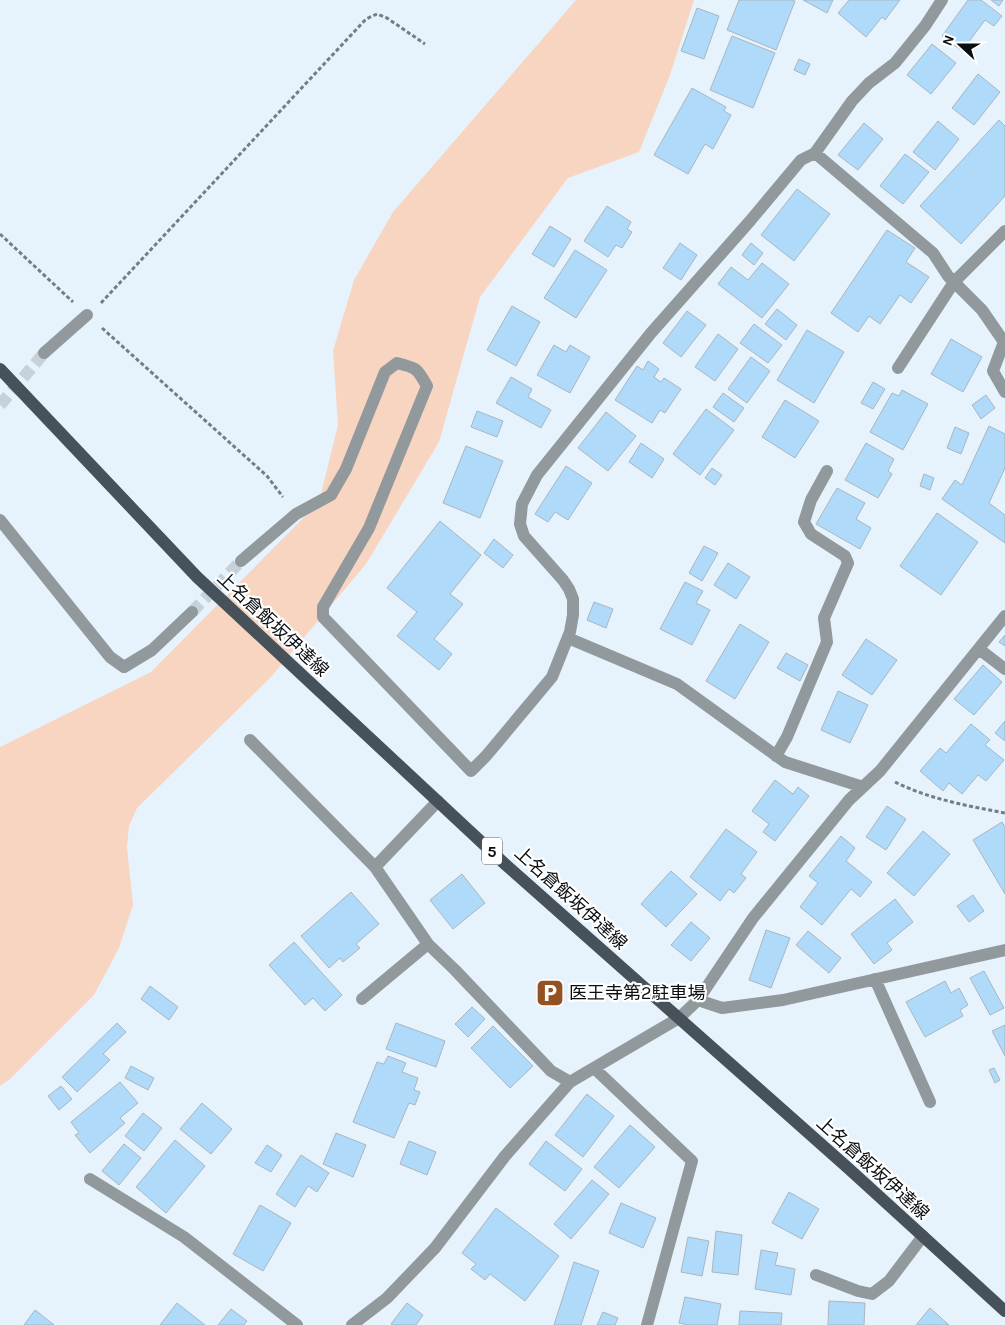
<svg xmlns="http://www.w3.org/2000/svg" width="1005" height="1325" font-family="Karla,'Noto Sans JP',sans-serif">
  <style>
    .green { fill: #f8d5c1 }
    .building { fill: #afdaf9; stroke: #a8b6c1 }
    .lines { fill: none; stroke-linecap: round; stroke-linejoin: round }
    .minor-tunnel { stroke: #c6d1d9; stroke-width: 12; stroke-dasharray: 12 6; stroke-linecap: butt }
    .path { stroke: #757d83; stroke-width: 3; stroke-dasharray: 4 2.5; stroke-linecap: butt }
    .minor { stroke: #92999d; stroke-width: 12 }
    .primary { stroke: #465159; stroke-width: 12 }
    .labels { text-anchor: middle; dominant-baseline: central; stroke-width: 4.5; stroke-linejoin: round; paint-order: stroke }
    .shield { fill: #fff; stroke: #54575a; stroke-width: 1 }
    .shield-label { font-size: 16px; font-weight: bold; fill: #0a0f13 }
    .street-label { font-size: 18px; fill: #0a0f13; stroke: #fff }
    .poi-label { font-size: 18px; fill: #0a0f13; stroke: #fff; text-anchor: start }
  </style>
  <rect width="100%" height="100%" fill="#e7f3fc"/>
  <path class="green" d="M576 0H694L670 75 639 152 568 178 480 297 439 442 366 564 270 678 137 808 129 826 127 847 133 905 119 948 94 995 10 1079 0 1086V747L151 672 319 502 338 425 333 351 354 280 393 212Z"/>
  <path class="building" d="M739 0H792L795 1 776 50 727 30Z
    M803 0H833L827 13Z
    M849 0H900L885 20 882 17 866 37 838 13Z
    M968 0H981L1002 16 994 26 985 20 962 51 942 36Z
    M991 0H1003L999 6Z
    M697 8 719 16 704 59 681 51Z
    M732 36 775 53 753 108 710 90Z
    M932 44 956 63 931 94 907 75Z
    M799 59 810 64 805 75 794 70Z
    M978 74 1000 92 974 125 952 108Z
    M692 88 726 107 724 111 731 115 713 149 705 144 688 174 654 155Z
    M999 120 1005 126V196L961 244 920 206Z
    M938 121 959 139 935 170 913 152Z
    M864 123 883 139 858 170 838 155Z
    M905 154 929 172 903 204 880 186Z
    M797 189 830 214 794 261 761 235Z
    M607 206 631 222 627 229 632 232 622 248 616 245 608 257 584 241Z
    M550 226 571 239 554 267 532 254Z
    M887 230 915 248 906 262 929 277 911 303 900 295 880 324 869 316 858 332 831 313Z
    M680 243 697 255 681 280 663 268Z
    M751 243 763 253 754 265 742 255Z
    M575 250 607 270 576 318 544 298Z
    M762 263 789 284 762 318 718 284 731 267 748 280Z
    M512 306 540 322 516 366 487 350Z
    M777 309 797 325 786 340 765 324Z
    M687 311 706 325 681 357 663 343Z
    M754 324 782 345 768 363 740 343Z
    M807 330 844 352 814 403 777 380Z
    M718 334 738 349 715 381 695 367Z
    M951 339 982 357 963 392 931 374Z
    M554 345 566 352 570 345 590 357 570 393 537 375Z
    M751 357 770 371 747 403 728 389Z
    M648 361 659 369 654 377 661 382 664 378 681 389 665 413 660 410 652 423 615 400 637 366 643 370Z
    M511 377 532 389 528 397 551 410 541 428 496 403Z
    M873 382 885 389 873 409 861 403Z
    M902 390 928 404 903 450 870 432 892 393 899 396Z
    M723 393 744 408 734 422 713 407Z
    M986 395 995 408 981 419 972 405Z
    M785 400 819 421 795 458 762 437Z
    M706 409 734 430 700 475 673 454Z
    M477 411 503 421 497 437 471 427Z
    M606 412 636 436 608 471 578 448Z
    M989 426 1005 434V468L989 503 1005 515V543L942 499 955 480 962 485Z
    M955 427 969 433 961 454 947 448Z
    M641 443 664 459 652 478 629 462Z
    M866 443 894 459 888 471 892 474 878 498 845 480Z
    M466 446 503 461 480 518 443 503Z
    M566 466 592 483 568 520 555 512 548 522 535 514Z
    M712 468 722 475 715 485 705 478Z
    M924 474 934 478 930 490 920 486Z
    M837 488 865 503 856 519 871 528 860 549 816 524Z
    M937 513 978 542 941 595 900 566Z
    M440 521 481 555 450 594 463 604 434 639 452 654 439 670 397 636 417 612 387 588Z
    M494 539 513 555 503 568 484 553Z
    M704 546 718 553 702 581 689 573Z
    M728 563 750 577 736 599 714 585Z
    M685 582 703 591 696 603 710 610 692 645 660 629Z
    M594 602 613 609 606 628 587 620Z
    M740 624 769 642 735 699 706 681Z
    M1005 635V646L999 642Z
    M866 639 897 660 872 695 842 675Z
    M786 653 808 665 800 681 777 668Z
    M983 665 1002 682 974 715 954 699Z
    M838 691 868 705 850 743 821 730Z
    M1005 721V741L995 733Z
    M971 724 990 740 985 745 1004 760 986 781 978 775 962 794 949 783 943 791 920 771 940 748 946 753Z
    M775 780 793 794 798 787 809 796 775 841 763 832 769 824 752 811Z
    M887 806 906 819 886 850 866 837Z
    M1002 822 1005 827V894L973 840Z
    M726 829 757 852 741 874 746 878 734 893 729 889 720 901 690 877Z
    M923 831 950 854 914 896 887 873Z
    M841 836 855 848 846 861 872 882 860 897 851 889 822 925 800 907 818 883 809 876Z
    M671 871 697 894 666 927 641 904Z
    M462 874 485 903 453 929 430 900Z
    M351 892 379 924 356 944 360 948 343 962 340 958 329 968 301 936Z
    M973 895 984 911 969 922 957 906Z
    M895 899 913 922 887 943 892 950 874 964 851 934Z
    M691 922 710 938 691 961 671 945Z
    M766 930 790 938 771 988 749 980Z
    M808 931 841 958 829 973 796 945Z
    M294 942 342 995 325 1011 313 998 305 1005 269 965Z
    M984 971 1004 1008 990 1015 970 978Z
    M945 981 951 993 959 988 968 1005 960 1010 963 1016 925 1037 906 1002Z
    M150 986 178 1007 169 1020 141 999Z
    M472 1007 485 1019 468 1037 455 1024Z
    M117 1023 126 1032 103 1054 110 1060 77 1092 62 1077Z
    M396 1023 445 1041 436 1067 386 1049Z
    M1005 1025V1056L992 1031Z
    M493 1026 533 1066 510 1088 471 1048Z
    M388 1056 406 1063 402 1072 418 1078 414 1090 420 1092 415 1105 409 1103 394 1138 353 1122 377 1062 384 1064Z
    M131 1066 154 1078 148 1090 125 1078Z
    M994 1068 1000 1080 995 1083 989 1070Z
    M120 1082 138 1103 120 1118 125 1123 90 1153 75 1135 79 1133 71 1122Z
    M61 1086 72 1099 59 1110 48 1096Z
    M587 1094 614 1116 583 1157 555 1135Z
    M202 1103 232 1129 211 1154 180 1129Z
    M143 1113 162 1128 144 1151 125 1136Z
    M630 1125 655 1147 619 1188 594 1167Z
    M336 1133 366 1145 353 1177 323 1164Z
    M175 1140 205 1166 166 1213 136 1187Z
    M409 1141 436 1152 427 1175 400 1164Z
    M546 1141 582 1169 565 1191 529 1164Z
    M124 1144 141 1158 119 1185 102 1171Z
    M267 1145 282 1155 271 1172 255 1163Z
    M301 1155 329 1173 317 1192 308 1186 295 1207 276 1194Z
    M592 1180 609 1194 571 1239 554 1224Z
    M789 1192 819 1209 802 1239 772 1223Z
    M621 1203 656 1218 643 1248 609 1233Z
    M260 1205 291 1223 263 1271 233 1254Z
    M496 1208 559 1256 525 1301 490 1274 485 1280 471 1269 476 1264 462 1253Z
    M716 1231 742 1235 738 1275 712 1272Z
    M688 1237 709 1241 702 1276 681 1272Z
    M761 1250 778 1253 775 1265 795 1269 791 1295 755 1289Z
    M574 1262 599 1271 581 1325H554Z
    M685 1297 721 1304 717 1325H688L679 1323Z
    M829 1301 865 1303 864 1325H828Z
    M177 1303 205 1325H160Z
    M407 1303 423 1315 416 1325H393L391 1324Z
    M930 1308 949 1325H916Z
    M231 1309 247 1321 244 1325H218Z
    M35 1310 54 1325H24Z
    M740 1311 782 1313 781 1325H739Z
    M603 1312 618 1318 615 1325H597Z"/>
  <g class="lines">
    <path class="minor-tunnel" d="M0 405 44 353
      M192 612 241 561"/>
    <path class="path" d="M0 234 73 302
      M101 303 366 19 377 14 387 18 425 44
      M102 328 267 476 283 497
      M895 782C929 799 968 806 1005 813"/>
    <path class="minor" d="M815 153 852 101 869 83 895 63 925 26 942 0
      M44 353 87 315
      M898 368 954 282 1005 231
      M0 520 110 657 124 667 152 650 192 612
      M241 561 296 514 331 495 346 469 385 372 397 363C417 368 417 368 427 386L369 528 323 607V617L471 771 486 756 552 677 570 632 573 615V599L569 589 563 580 524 536 520 524 522 504 537 475 651 333 750 221 801 160 815 153 933 253 948 276 982 310 1004 342 993 371 1005 392
      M568 638 677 684 785 762 863 787
      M979 649 1005 669
      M250 740 375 867 428 944 455 970 551 1071 570 1082
      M776 756 787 737 827 642 824 618 848 563 845 556 811 534 804 522 811 500 827 471
      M375 867 438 801
      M875 979 930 1102
      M362 999 428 944
      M698 1000 722 1008 783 1000 1005 950
      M594 1068 692 1161 647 1325
      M90 1179 184 1237 297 1325
      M816 1275 858 1291 872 1294 889 1281 923 1236
      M352 1325 387 1298 435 1248 505 1156 570 1082 679 1018 698 1000 753 918 849 800 880 771 1005 616"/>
    <path class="primary" d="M0 369 197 577 506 865 848 1168 1005 1311"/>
  </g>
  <defs>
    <symbol id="parking-square" viewBox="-11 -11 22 22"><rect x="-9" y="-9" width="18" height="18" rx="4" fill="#945122" stroke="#fff"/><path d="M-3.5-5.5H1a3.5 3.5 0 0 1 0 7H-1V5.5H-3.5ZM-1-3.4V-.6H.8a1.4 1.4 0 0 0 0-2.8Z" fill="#fff"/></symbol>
  </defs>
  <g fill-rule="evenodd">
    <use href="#parking-square" x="534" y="977" width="32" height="32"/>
  </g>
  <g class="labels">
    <rect class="shield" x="482" y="837.5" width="20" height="27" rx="4"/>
    <g class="shield-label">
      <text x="492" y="851">5</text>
    </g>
    <g class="street-label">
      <text transform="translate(273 624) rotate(43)">上名倉飯坂伊達線</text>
      <text transform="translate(571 898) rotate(42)">上名倉飯坂伊達線</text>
      <text transform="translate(873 1168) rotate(42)">上名倉飯坂伊達線</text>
    </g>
    <g class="poi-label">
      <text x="569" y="993">医王寺第2駐車場</text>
    </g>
  </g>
  <g transform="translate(960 45) rotate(291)" stroke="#ffffff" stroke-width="4" paint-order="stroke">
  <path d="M0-4L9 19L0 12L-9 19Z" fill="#0a0f13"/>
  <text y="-8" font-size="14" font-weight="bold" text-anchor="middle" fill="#0a0f13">N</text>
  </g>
</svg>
